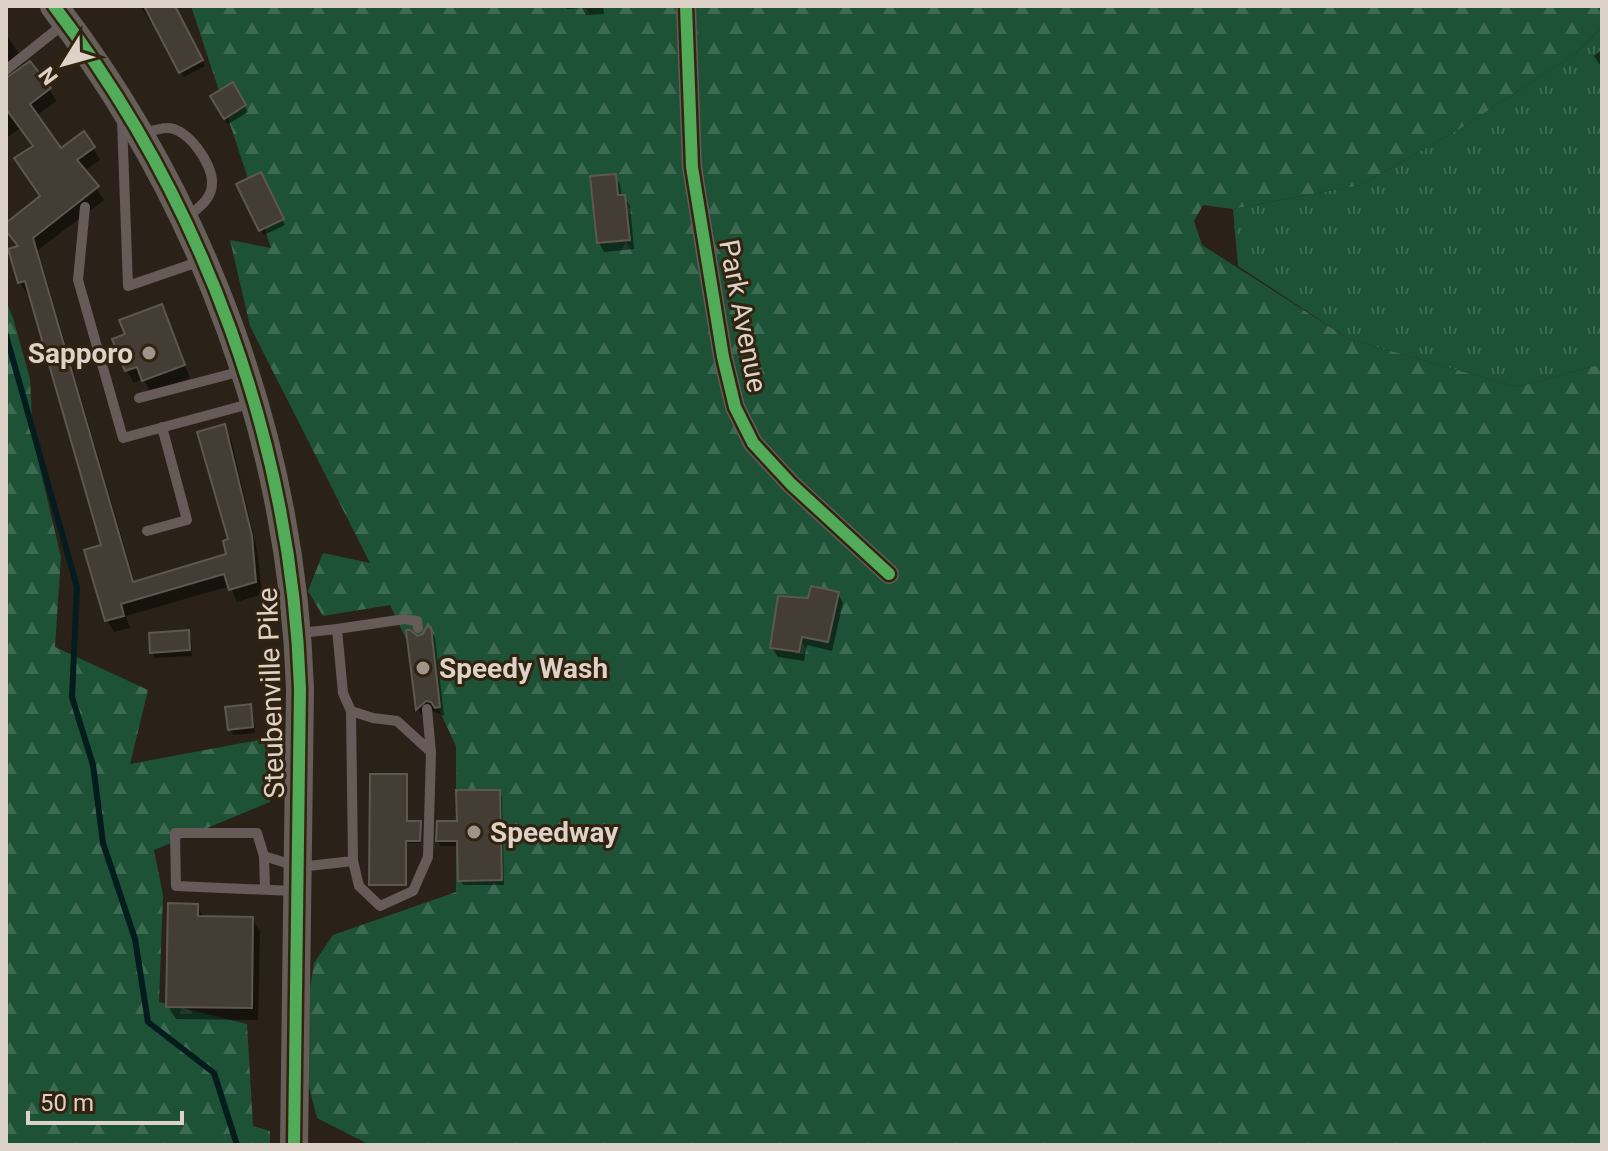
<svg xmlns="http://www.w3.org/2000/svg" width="1608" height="1151" font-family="Roboto,sans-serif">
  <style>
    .grass { fill: url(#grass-tufts) }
    .forest { fill: url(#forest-firs) }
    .shadow { fill: #0007 }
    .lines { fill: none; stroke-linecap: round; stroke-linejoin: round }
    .stream { stroke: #051c1f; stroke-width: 6 }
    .building { fill: #443d35; stroke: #5e574e; stroke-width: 2 }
    .service { stroke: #665b59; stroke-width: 10 }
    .minor { stroke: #665b59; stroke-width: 20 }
    .secondary { stroke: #685e59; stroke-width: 28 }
    .cycleway-casing { stroke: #322310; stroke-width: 17 }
    .cycleway { stroke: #51ab58; stroke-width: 12 }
    .poi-dot { fill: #9e948a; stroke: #322310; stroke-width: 3 }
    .labels { text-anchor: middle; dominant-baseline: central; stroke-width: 6; stroke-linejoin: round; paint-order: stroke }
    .street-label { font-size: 28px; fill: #dcd2c7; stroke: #322310 }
    .poi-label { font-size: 28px; font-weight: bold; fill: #dcd2c7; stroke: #322310; text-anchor: start }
  </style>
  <defs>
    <pattern id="grass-tufts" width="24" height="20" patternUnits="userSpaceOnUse" patternTransform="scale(2)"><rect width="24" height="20" fill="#1d5236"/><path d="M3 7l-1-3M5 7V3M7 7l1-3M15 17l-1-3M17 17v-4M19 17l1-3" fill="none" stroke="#3d6a52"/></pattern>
    <pattern id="forest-firs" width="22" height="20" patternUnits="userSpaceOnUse" patternTransform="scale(2)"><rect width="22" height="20" fill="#1d5236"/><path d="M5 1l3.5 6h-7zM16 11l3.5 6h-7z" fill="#3d6a52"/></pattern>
  </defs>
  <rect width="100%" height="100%" fill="#2a2218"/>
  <path class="grass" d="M1602 27V364L1517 387 1349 339 1238 266 1233 209 1361 185 1466 125 1576 53Z"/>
  <path class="forest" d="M191 6H1602V27L1576 53 1466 125 1361 185 1233 209 1203 205 1194 221 1202 245 1349 339 1517 387 1602 364V1145H370L317 1118 300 1052 314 963 333 935 456 892V746L390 605 323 616 308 591 323 553 370 563 250 326 230 240 271 248Z
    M6 301 13 318 30 379 33 439 61 557 55 647 148 690 130 764 269 738 270 802 154 850 163 895 159 1002 247 1024 253 1126 270 1131V1145H6Z"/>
  <path class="shadow" d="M140 6H175L205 66 184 77 154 22 152 24Z
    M566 6H603L604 14 586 15 582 8 567 9Z
    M6 35 25 62 7 77 9 80 49 89 56 101 36 116 60 151 93 148 100 160 84 171 104 200 38 250 135 583 229 556 231 540 224 427 231 439 257 550 262 594 237 602 230 586 126 616 130 628 114 632 107 620 104 546 31 293 27 294 20 282 19 248 6 229V225L42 197 34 147 20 128 8 137 6 134Z
    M1602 49V68L1594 56Z
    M232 85 248 112 228 124 213 97Z
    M615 176 620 185 622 197H624L630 206 634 249 604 252 599 243Z
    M263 180 285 225 264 235 239 185Z
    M161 306 190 378 151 392 143 379 134 383 126 370 127 335Z
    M838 594 843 603 832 651 807 645 804 661 778 657 772 648Z
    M430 629 435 638 444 716 431 710 423 717 418 709 409 632 418 638Z
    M188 633 191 638 192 656 155 658 152 652Z
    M250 707 253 712 255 733 233 735 230 729Z
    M499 792 502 797 504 885H463L460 880V846H441L438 841Z
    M407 823 421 825V843H406V886H372L371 884Z
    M197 906 204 918 252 919 260 931 258 1020 176 1019 168 1006Z"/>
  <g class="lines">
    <path class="stream" d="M6 335 77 587 72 697 93 765 103 843 135 939 148 1022 214 1073 237 1145"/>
  </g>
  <path class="building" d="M144 6H175L203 60 179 73Z
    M30 61 51 88 30 104 61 148 84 131 95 147 77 160 99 186 33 238 133 582 226 554 223 541 228 539 197 432 225 424 252 536 256 582 229 590 224 574 121 604 124 616 105 621 84 550 101 545 25 281 18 283 8 249 18 246 6 231V223L40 196 14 158 33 146 6 109V78Z
    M233 82 246 105 224 119 210 96Z
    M261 172 284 219 259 231 236 184Z
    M616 174 618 195H625L630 240 597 243 590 176Z
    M162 304 185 365 142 381 137 367 125 371 112 339 125 334 119 320Z
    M811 586 839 592 828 642 802 637 799 652 770 648 778 596 808 598Z
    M431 627 440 707 435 708 431 702 426 701 416 710 406 630H410L418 636 423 634 426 628Z
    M189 630 190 650 150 653 149 633Z
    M251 704 253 727 228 730 225 707Z
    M370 774H407V821H421L420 841H406V885H369Z
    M456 790H500L502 880 458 881 457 841H436L437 821H457Z
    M168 903 198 904V916L253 917 252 1008 166 1007Z"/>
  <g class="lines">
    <path class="service" d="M6 70 65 23
      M122 120 128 286 201 261
      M142 134C149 132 159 128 167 128 187 127 213 164 212 183 212 200 197 209 186 218
      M85 207 78 280 123 438 253 403
      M139 398 242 371
      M147 531 187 520 162 427
      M337 629 405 619 417 621 418 628
      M427 709 431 752
      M351 711 373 718 397 721 431 752 428 857 413 891 380 906 359 886 353 861
      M264 856 265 889
      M294 891 176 886 175 833H257L264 856 299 867 353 861 351 711 343 693 337 629 300 633"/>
    <path class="minor" d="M686 6 692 167 723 357 735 407 753 443 791 484 889 574"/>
    <path class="secondary" d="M54 6C204 202 292 443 300 689L294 1145"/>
    <defs>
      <path id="cycleway" d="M54 6C204 202 292 443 300 689L294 1145
        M686 6 692 167 723 357 735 407 753 443 791 484 889 574"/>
    </defs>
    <use href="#cycleway" class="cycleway-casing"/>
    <use href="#cycleway" class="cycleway"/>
  </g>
  <g class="poi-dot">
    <circle cx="149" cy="353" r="8"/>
    <circle cx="423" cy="668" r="8"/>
    <circle cx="474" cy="832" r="8"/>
  </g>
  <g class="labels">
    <g class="street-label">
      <text transform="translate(743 316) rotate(79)">Park Avenue</text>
      <text transform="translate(271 693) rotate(-92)">Steubenville Pike</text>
    </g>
    <g class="poi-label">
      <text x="133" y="353" text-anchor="end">Sapporo</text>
      <text x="439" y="668">Speedy Wash</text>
      <text x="490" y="832">Speedway</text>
    </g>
  </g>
  <rect width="1608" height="1151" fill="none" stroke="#dcd2c7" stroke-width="16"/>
  <g transform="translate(64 64) rotate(233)" stroke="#322310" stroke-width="6" paint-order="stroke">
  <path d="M0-6L14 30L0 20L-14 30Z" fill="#dcd2c7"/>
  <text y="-12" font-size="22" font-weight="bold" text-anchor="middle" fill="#dcd2c7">N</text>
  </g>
  <path d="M28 1111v12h154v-12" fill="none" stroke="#dcd2c7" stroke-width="4"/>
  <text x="40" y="1111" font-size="24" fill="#dcd2c7" stroke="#322310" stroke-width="6" paint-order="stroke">50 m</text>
</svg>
